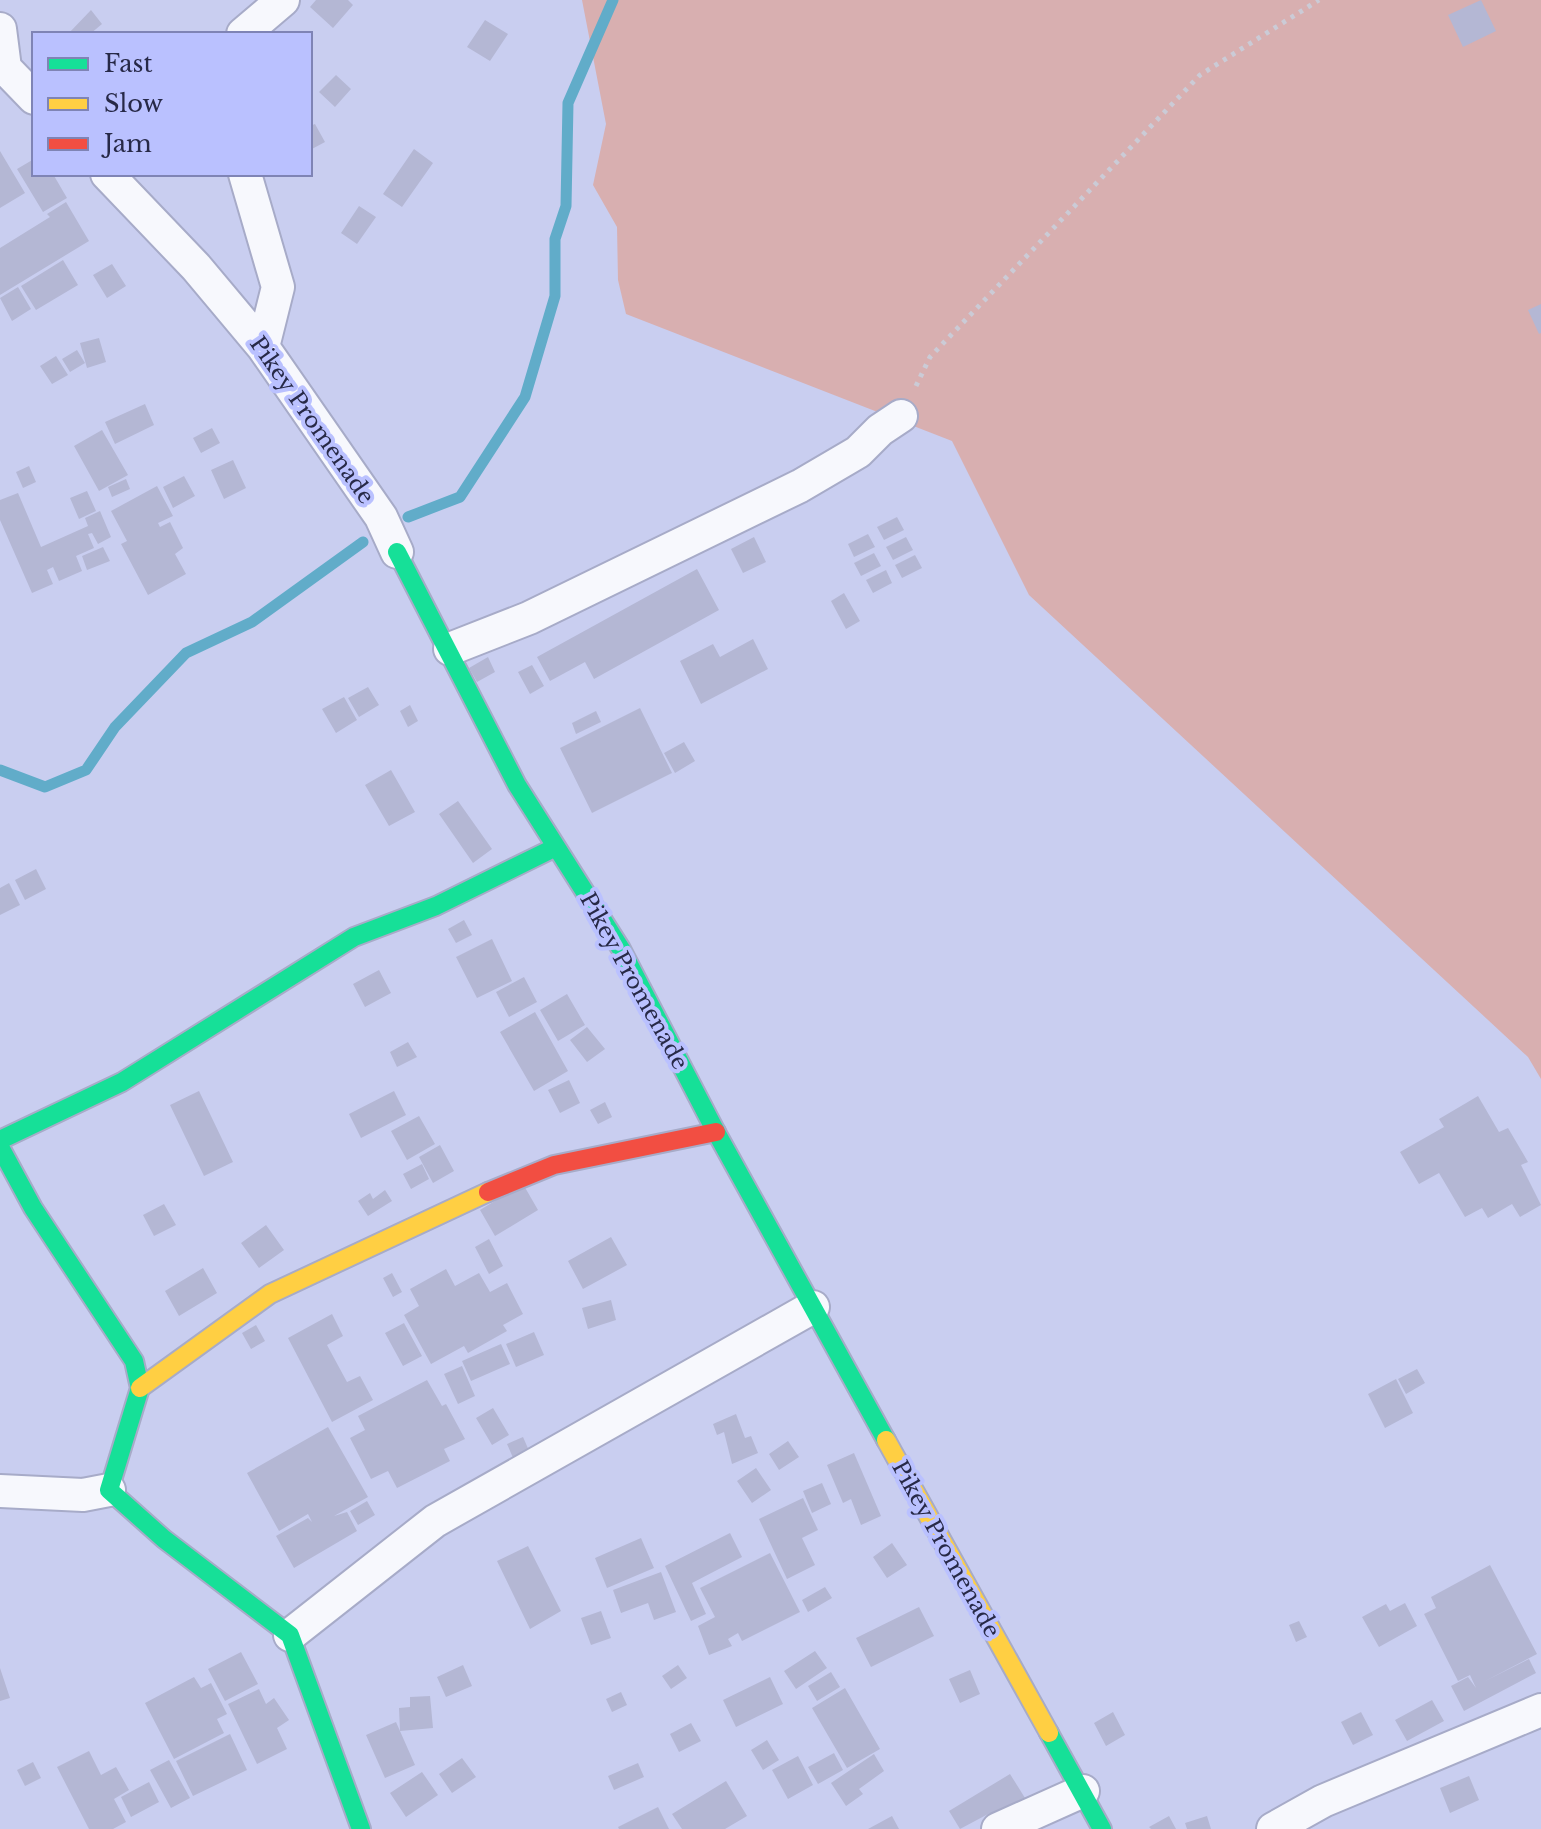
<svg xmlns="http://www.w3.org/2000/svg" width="1541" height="1829" font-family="'Libre Baskerville',serif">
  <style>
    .green { fill: #d8afb0 }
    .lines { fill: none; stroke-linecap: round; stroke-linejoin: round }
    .stream { stroke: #61acc9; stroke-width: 11 }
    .building { fill: #b4b7d4 }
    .street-casing { stroke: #a7abc8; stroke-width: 36 }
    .fast-casing { stroke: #a7abc8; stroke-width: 22 }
    .slow-casing { stroke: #a7abc8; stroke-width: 22 }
    .jam-casing { stroke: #a7abc8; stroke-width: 22 }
    .path { stroke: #cbcbd6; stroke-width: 5; stroke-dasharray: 4 6; stroke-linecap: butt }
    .street { stroke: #f7f8fd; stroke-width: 32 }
    .fast { stroke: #16e098; stroke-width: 18 }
    .slow { stroke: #ffcf43; stroke-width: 18 }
    .jam { stroke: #f24e42; stroke-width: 18 }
    .labels { text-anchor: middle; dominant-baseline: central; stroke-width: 8; stroke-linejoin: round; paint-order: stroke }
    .street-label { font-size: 22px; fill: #272947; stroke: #bac1ff }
  </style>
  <rect width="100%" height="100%" fill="#c9cef0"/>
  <path class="green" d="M582 0H1541V1079L1528 1057 1029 595 952 441 626 314 618 280 617 227 593 185 606 124Z"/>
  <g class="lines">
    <path class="stream" d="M408 517 460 497 525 397 555 296V239L566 206 568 103 613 0
      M0 770 45 787 86 770 115 727 186 653 252 622 363 542"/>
  </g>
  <path class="building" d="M316 0H348L353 5 333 28 310 7Z
    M1481 0 1496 31 1463 47 1448 15Z
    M91 10 102 24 90 34H68Z
    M485 20 508 34 490 61 467 47Z
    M336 75 351 89 335 107 319 92Z
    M315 124 325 142 310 150V126Z
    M414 149 433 163 402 207 383 194Z
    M0 151 25 193 0 208Z
    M34 159V174H53L67 198 43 212 17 169Z
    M66 202 89 241 0 295V248L50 217 47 214Z
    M359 206 376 217 357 244 341 233Z
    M63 260 78 285 36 310 21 286Z
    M112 264 126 286 107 298 93 275Z
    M18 287 31 309 12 321 0 298Z
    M1541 304V333L1539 334 1528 310Z
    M99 338 106 362 87 368 80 343Z
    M77 350 85 363 70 372 62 359Z
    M56 356 68 375 52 384 40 366Z
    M145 404 154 425 115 444 105 422Z
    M212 428 220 443 201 453 193 438Z
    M102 430 128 475 99 491 74 446Z
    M233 460 246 488 224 499 211 470Z
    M29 466 36 482 23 488 16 472Z
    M184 476 195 496 173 508 163 487Z
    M126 479 130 489 112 497 108 487Z
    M157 486 173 516 158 523 160 527 170 522 183 548 175 554 186 574 148 595 121 544 127 541 111 511Z
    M87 491 96 511 79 519 70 498Z
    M18 493 41 547 88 526 85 518 100 511 111 537 98 544 92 533 88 534 94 548 76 556 82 571 59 581 53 567 47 570 53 584 32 593 0 520V500Z
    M897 517 904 530 884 540 877 527Z
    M868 534 875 547 854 557 848 544Z
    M754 537 766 562 743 573 731 549Z
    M906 537 913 550 893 560 886 547Z
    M103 547 110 561 87 570 82 556Z
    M874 553 881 566 861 576 854 563Z
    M915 555 922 568 902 578 895 565Z
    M697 569 719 610 594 679 585 662 550 681 537 657Z
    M886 570 892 583 873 593 866 580Z
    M844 593 860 621 846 629 831 601Z
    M753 639 768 669 701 704 680 661 713 644 720 657Z
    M488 657 495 672 477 682 469 668Z
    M532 665 544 686 530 694 518 672Z
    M368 687 379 705 359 717 348 698Z
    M344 697 357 720 336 733 322 709Z
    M410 705 418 721 408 727 400 711Z
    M640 708 672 773 592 813 560 748Z
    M596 711 601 722 576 734 572 723Z
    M684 742 695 761 675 773 664 753Z
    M391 770 415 812 389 826 365 785Z
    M458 801 492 849 473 863 439 814Z
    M36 869 46 889 25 900 15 880Z
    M9 883 20 905 0 915V888Z
    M464 920 472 935 456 943 448 929Z
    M492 939 512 981 477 998 456 957Z
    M379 970 391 993 365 1007 353 984Z
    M524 977 537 1002 509 1017 496 992Z
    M567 994 585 1025 558 1041 540 1010Z
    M535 1012 568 1071 534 1091 500 1032Z
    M587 1027 605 1049 587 1062 570 1040Z
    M408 1042 417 1057 397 1067 390 1052Z
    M569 1080 580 1103 560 1113 548 1090Z
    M199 1091 233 1162 204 1176 170 1105Z
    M394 1091 406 1115 361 1138 349 1114Z
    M1478 1096 1499 1132 1508 1128 1528 1162 1521 1165 1541 1205 1520 1217 1512 1204 1488 1218 1482 1208 1465 1217 1439 1173 1419 1184 1400 1152 1444 1127 1439 1119Z
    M605 1102 612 1117 598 1124 590 1110Z
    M419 1116 435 1144 407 1160 391 1131Z
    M440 1145 454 1171 433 1183 419 1157Z
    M422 1164 429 1179 411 1189 403 1174Z
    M523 1184 538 1210 495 1236 480 1210Z
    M385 1190 392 1201 368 1216 358 1201 370 1193 373 1199Z
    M164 1204 176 1225 154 1236 143 1215Z
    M266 1225 284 1250 259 1268 241 1243Z
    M611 1237 627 1265 583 1289 568 1261Z
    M489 1239 503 1266 489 1274 475 1247Z
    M203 1268 217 1293 179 1316 165 1291Z
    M446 1269 455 1286 479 1273 490 1292 507 1283 523 1314 503 1325 507 1331 468 1353 464 1346 431 1364 404 1315 419 1306 410 1289Z
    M392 1273 402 1292 393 1297 383 1278Z
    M611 1300 616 1320 588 1329 582 1308Z
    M332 1314 343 1336 327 1345 347 1382 360 1376 373 1400 332 1422 288 1338Z
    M404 1323 422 1356 403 1366 385 1333Z
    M256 1325 265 1341 251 1349 242 1333Z
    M534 1332 544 1355 516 1367 506 1344Z
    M501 1344 510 1364 471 1381 462 1361Z
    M462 1366 475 1396 458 1404 444 1374Z
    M1417 1369 1425 1383 1406 1394 1398 1379Z
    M1396 1379 1413 1413 1385 1428 1368 1394Z
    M427 1380 442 1406 446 1404 465 1439 444 1449 450 1461 397 1488 388 1471 371 1479 350 1438 365 1430 358 1416Z
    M493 1408 509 1435 492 1445 476 1418Z
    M736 1414 745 1438 751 1436 758 1453 732 1464 724 1432 717 1435 713 1424Z
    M328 1427 368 1497 334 1516 347 1512 357 1531 294 1568 276 1536 308 1518 312 1522 308 1514 279 1531 247 1473Z
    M523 1437 530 1453 514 1460 507 1444Z
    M788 1441 799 1457 779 1470 769 1454Z
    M854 1453 881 1516 861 1525 851 1499 843 1503 827 1465Z
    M756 1468 771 1490 752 1503 737 1481Z
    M822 1483 831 1504 812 1513 803 1491Z
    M803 1498 818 1530 802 1538 815 1565 787 1579 759 1519Z
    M367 1501 375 1515 358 1525 350 1511Z
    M730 1533 742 1557 692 1583 706 1614 691 1621 665 1566Z
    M641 1538 654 1568 607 1588 595 1558Z
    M892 1543 907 1565 887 1578 873 1557Z
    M528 1546 561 1611 530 1629 497 1561Z
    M770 1553 800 1612 742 1641 738 1633 728 1639 732 1646 709 1655 698 1626 715 1617 700 1588Z
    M1490 1565 1537 1654 1485 1681 1529 1659 1536 1673 1464 1711 1451 1686 1468 1677 1476 1688 1470 1675 1458 1681 1424 1614 1436 1608 1431 1597Z
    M661 1572 676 1612 654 1620 648 1603 621 1613 613 1590Z
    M825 1587 832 1598 808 1612 802 1600Z
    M1405 1603 1417 1626 1379 1647 1362 1617 1386 1604 1390 1611Z
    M919 1607 934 1636 871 1667 856 1638Z
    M601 1611 611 1638 591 1645 581 1618Z
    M1299 1621 1307 1637 1296 1642 1289 1625Z
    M815 1651 827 1668 796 1689 784 1671Z
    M241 1652 258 1684 225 1701 208 1669Z
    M463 1665 472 1686 446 1697 437 1677Z
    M678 1665 687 1678 671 1689 662 1676Z
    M0 1668 10 1698 0 1701Z
    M970 1670 980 1694 960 1703 949 1679Z
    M831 1672 840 1687 817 1701 808 1686Z
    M194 1677 201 1688 211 1683 227 1714 217 1719 224 1733 174 1759 145 1703Z
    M770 1677 783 1704 736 1727 723 1700Z
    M845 1688 880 1749 847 1768 812 1708Z
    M259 1689 266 1704 274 1698 289 1720 277 1728 287 1749 257 1764 228 1704Z
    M621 1692 627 1705 612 1712 606 1699Z
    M430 1696 433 1728 400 1731 399 1708 410 1707V1697Z
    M1432 1700 1444 1721 1407 1741 1395 1720Z
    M1113 1712 1125 1735 1106 1746 1094 1723Z
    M1361 1712 1373 1735 1353 1745 1341 1722Z
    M396 1722 415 1765 385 1778 366 1735Z
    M691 1723 701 1741 679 1752 670 1734Z
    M230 1734 247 1770 193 1796 176 1761Z
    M767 1740 779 1760 763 1770 751 1750Z
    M89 1751 101 1775 116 1767 129 1790 114 1799 126 1822 113 1829H89L57 1767Z
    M834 1753 843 1770 818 1784 808 1767Z
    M874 1754 884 1771 859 1789 863 1794 846 1806 831 1783Z
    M798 1756 813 1785 788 1799 772 1770Z
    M462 1758 476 1777 452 1793 439 1774Z
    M169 1760 190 1798 171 1808 150 1770Z
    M33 1762 41 1778 25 1786 17 1770Z
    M638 1763 644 1777 614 1790 608 1776Z
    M422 1772 438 1795 406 1817 390 1793Z
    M1010 1774 1025 1798 993 1818 990 1813 960 1829 949 1811Z
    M1469 1776 1479 1800 1450 1813 1440 1788Z
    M726 1781 747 1816 725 1829H682L672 1814Z
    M149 1782 159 1802 131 1817 121 1797Z
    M658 1807 669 1829H619L618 1827Z
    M892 1816 899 1829H868Z
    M1169 1816 1176 1829H1151L1149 1827Z
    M1207 1816 1211 1829H1187L1185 1823Z"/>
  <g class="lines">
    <defs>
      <path id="street" d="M0 29 5 68 34 98
        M243 34 283 0
        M107 174 196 267 263 347 381 517 397 552
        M245 174 278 287 263 347
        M450 649 529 618 800 486 858 452 880 430 901 416
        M0 1491 83 1495 109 1490
        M290 1635 435 1521 813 1307
        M998 1829 1083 1791
        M1273 1829 1323 1801 1541 1710"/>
      <path id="fast" d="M397 552 517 785 621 949 716 1132 886 1440
        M0 1140 122 1082 354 937 436 906 556 847
        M0 1147 33 1208 134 1361 140 1388 109 1490 164 1539 290 1635 361 1829
        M1049 1733 1102 1829"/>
      <path id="slow" d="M140 1388 270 1294 488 1192
        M886 1440 1049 1733"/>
      <path id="jam" d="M488 1192 554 1165 716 1132"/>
    </defs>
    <use href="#street" class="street-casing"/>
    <use href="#fast" class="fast-casing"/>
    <use href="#slow" class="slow-casing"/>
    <use href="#jam" class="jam-casing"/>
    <path class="path" d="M916 386 930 357 1200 75 1319 0"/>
    <use href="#street" class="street"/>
    <use href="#fast" class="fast"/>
    <use href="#slow" class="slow"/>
    <use href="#jam" class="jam"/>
  </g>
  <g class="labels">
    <g class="street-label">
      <text transform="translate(312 420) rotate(55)">Pikey Promenade</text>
      <text transform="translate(634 981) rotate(61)">Pikey Promenade</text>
      <text transform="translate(946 1549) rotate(61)">Pikey Promenade</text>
    </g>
  </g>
  <rect x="32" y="32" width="280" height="144" fill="#bac1ff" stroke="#7f84b5" stroke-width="2"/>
  <rect x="48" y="58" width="40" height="12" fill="#16e098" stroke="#7f84b5" stroke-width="2"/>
  <text x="104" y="72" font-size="24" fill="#272947">Fast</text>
  <rect x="48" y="98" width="40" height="12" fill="#ffcf43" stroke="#7f84b5" stroke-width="2"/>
  <text x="104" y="112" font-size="24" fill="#272947">Slow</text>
  <rect x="48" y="138" width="40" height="12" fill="#f24e42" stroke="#7f84b5" stroke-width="2"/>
  <text x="104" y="152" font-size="24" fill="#272947">Jam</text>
</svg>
